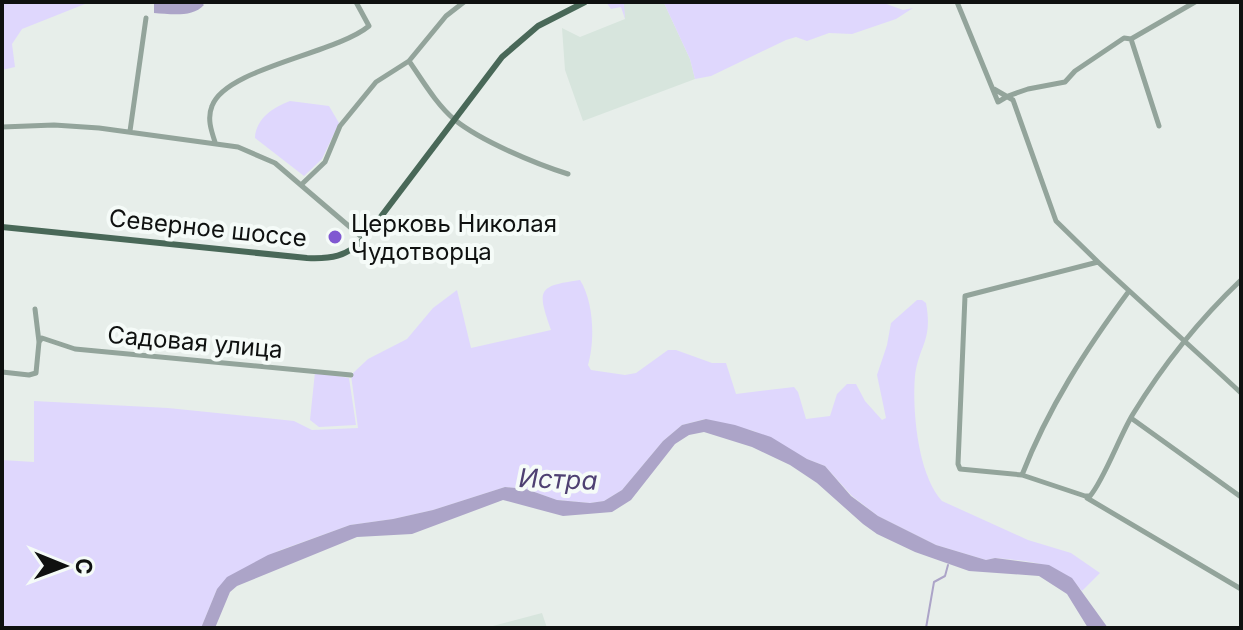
<svg xmlns="http://www.w3.org/2000/svg" width="1243" height="630" font-family="Inter,sans-serif">
  <style>
    .built { fill: #d7e5dd }
    .green { fill: #dfd7fd }
    .water { fill: #aca4c8 }
    .lines { fill: none; stroke-linecap: round; stroke-linejoin: round }
    .stream { stroke: #aca4c8; stroke-width: 2 }
    .minor { stroke: #93a49b; stroke-width: 5 }
    .major { stroke: #496858; stroke-width: 6 }
    .poi-dot { fill: #8058d1; stroke: #f5fbf8; stroke-width: 3 }
    .labels { text-anchor: middle; dominant-baseline: central; stroke-width: 8; stroke-linejoin: round; paint-order: stroke }
    .poi-label { font-size: 24px; fill: #0f1110; stroke: #f5fbf8; text-anchor: start }
    .street-label { font-size: 24px; fill: #0f1110; stroke: #f5fbf8 }
    .water-label { font-size: 26px; font-style: italic; fill: #4e4072; stroke: #f5fbf8 }
  </style>
  <rect width="100%" height="100%" fill="#e7eeea"/>
  <path class="built" d="M623 3H664L690 59 695 79 583 121 565 70 562 28 580 37 625 19Z
    M542 613 547 628H485Z"/>
  <path class="green" d="M2 2H90L22 29 12 44 15 67 2 70Z
    M606 2H881L903 10 913 8 896 19 852 34 829 33 807 41 796 37 786 40 711 76 695 79 690 59 664 3H624L625 19 621 7 611 9Z
    M290 101 329 106 339 123 322 159 304 176 255 138C256 118 274 107 290 101Z
    M580 280C594 302 595 341 588 365L591 370 625 375 636 373 668 350H676L712 363H726L736 394 794 387 798 392 806 419 830 416 837 394 847 384H856L865 401 882 420 886 418 877 375 887 345 891 323 917 300H922L926 303C933 341 919 345 915 376 912 411 918 475 942 501L1028 540 1071 553 1100 573 1082 591C1061 562 1028 561 995 558L986 560 936 545 878 516 852 496 825 466 807 459 754 431 705 419 682 425 663 441 622 490 604 501 590 503 557 500 526 489 505 487 433 510 393 519 350 525 278 551 217 589 201 628H2V460L34 462V401L168 408 294 421 312 430 358 428 351 375 368 359 407 339 433 308 457 290 471 348 551 330C537 290 537 286 580 280Z
    M315 372 349 378 356 425 319 427 310 420Z"/>
  <path class="water" d="M154 2H201L204 5C192 18 170 14 154 13Z
    M706 419 735 425 771 437 807 459 825 466 851 496 878 516 936 545 986 560 995 558 1049 565 1072 578 1108 628H1088L1067 594 1039 576 969 571 915 552 877 534 863 524 817 483 790 465 752 447 704 432 689 435 675 444 631 500 612 512 563 516 503 500 412 534 357 537 237 586 230 592 215 628H201L217 589 227 577 268 555 350 525 393 519 433 510 505 487 526 489 557 500 590 503 604 501 622 490 663 441 682 425Z"/>
  <g class="lines">
    <path class="stream" d="M926 628 934 582 945 576 948 565"/>
    <path class="minor" d="M957 2 998 102 1008 96 1028 89 1065 82 1075 71 1124 38 1131 39 1195 2
      M1131 39 1159 126
      M409 61C423 81 436 104 455 120 481 141 536 164 568 174
      M994 89 1013 100 1056 221 1098 262
      M2 127 54 125 99 128 238 147 275 163 364 239
      M130 131 146 18
      M215 142C211 130 207 118 212 106 226 68 335 54 369 26L356 2
      M302 184 325 162 340 126 376 82 409 61 446 16 464 2
      M1241 280C1199 320 1163 365 1133 414 1120 435 1104 480 1090 496H1085L1022 475 960 469 958 464 965 296 1098 262C1145 306 1194 349 1241 393
      M39 342 42 338 75 349 351 375
      M2 372 29 375 36 373 39 342 35 309
      M1131 418 1241 497
      M1022 475C1048 408 1086 349 1129 291
      M1087 498 1241 589"/>
    <path class="major" d="M2 227 307 258C331 259 346 257 364 239L502 57 538 26 585 2"/>
  </g>
  <circle class="poi-dot" cx="335" cy="237" r="8"/>
  <g class="labels">
    <g class="poi-label">
      <text x="351" y="223">Церковь Николая<tspan x="351" dy="28">Чудотворца</tspan></text>
    </g>
    <g class="street-label">
      <text transform="translate(208 228) rotate(6)">Северное шоссе</text>
      <text transform="translate(195 342) rotate(5)">Садовая улица</text>
    </g>
    <g class="water-label">
      <text transform="translate(558 479) rotate(2)">Истра</text>
    </g>
  </g>
  <rect width="1243" height="630" fill="none" stroke="#0f1110" stroke-width="8"/>
  <g transform="translate(64 566) rotate(91)" stroke="#f5fbf8" stroke-width="6" paint-order="stroke">
  <path d="M0-6L14 30L0 20L-14 30Z" fill="#0f1110"/>
  <text y="-12" font-size="22" font-weight="bold" text-anchor="middle" fill="#0f1110">С</text>
  </g>
</svg>
